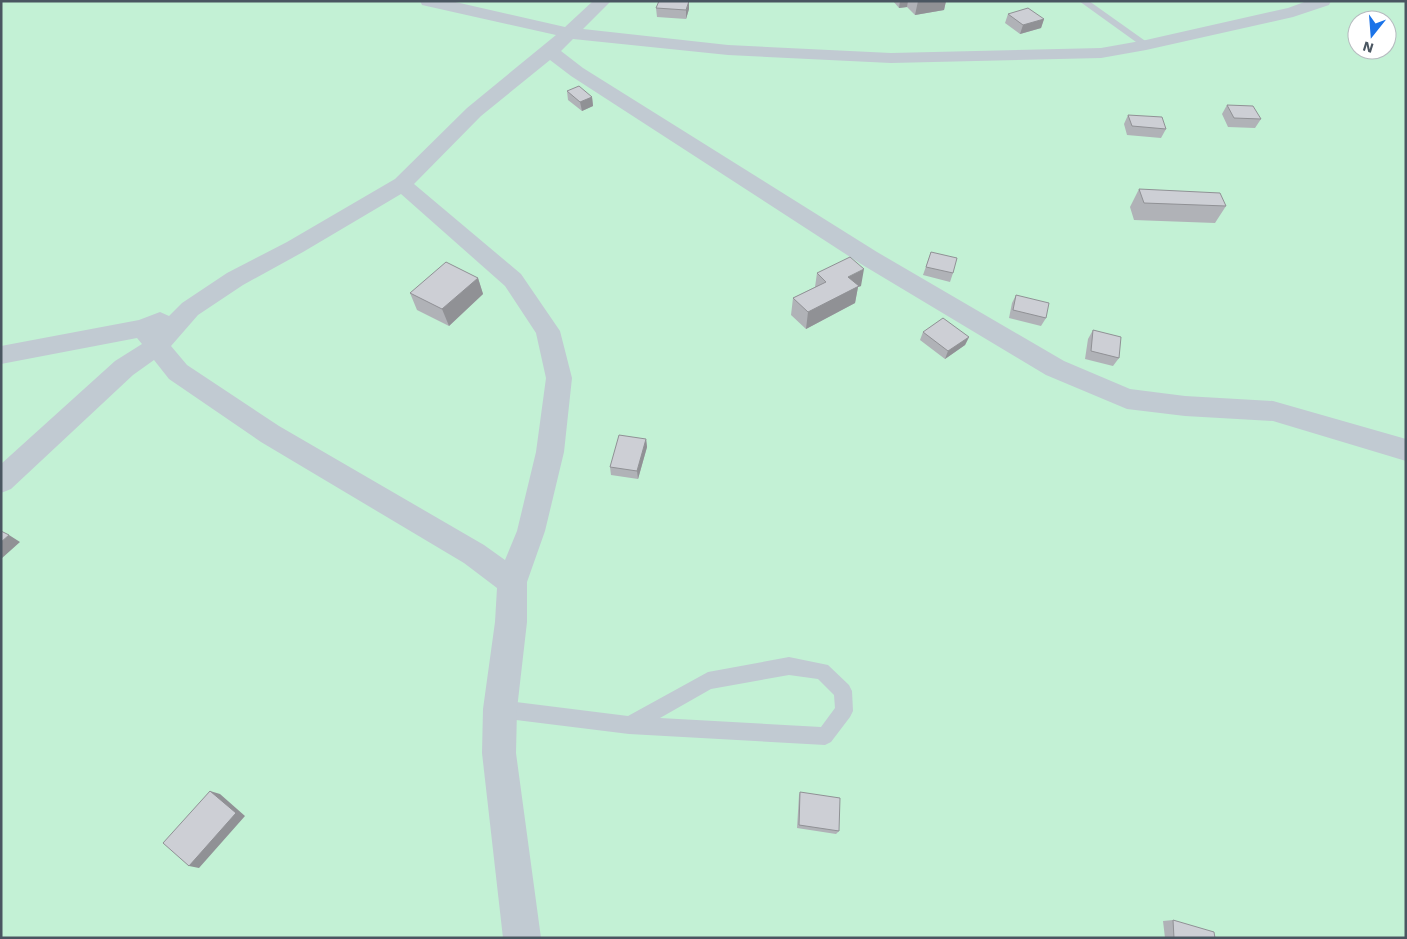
<svg xmlns="http://www.w3.org/2000/svg" width="1407" height="939" font-family="'Work Sans',sans-serif">
  <style>
    .green { fill: #c3f1d5; fill-rule: evenodd }
    .lines { fill: none; stroke-linecap: round; stroke-linejoin: round }
    .service { fill: #c1cad2; fill-rule: evenodd }
    .minor { fill: #c1cad2; fill-rule: evenodd }
    .wall { fill: #b0b2b7 }
    .shaded-wall { fill: #909195 }
    .building { fill: #cdcfd5; stroke: #909195 }
  </style>
  <rect width="100%" height="100%" fill="#f5f3f3"/>
  <path class="green" d="M1 1H1406V938H1ZM1357 20H1387V50H1357Z"/>
  <g class="lines">
    <path class="service" d="M1079 1H1089L1151 45 1146 48 1143 47Z
      M789 657 828 665 849 685 852 691 853 711 850 717 831 742 825 745 629 734 500 718 494 715 491 709 494 703 500 700 628 716 708 672ZM789 675 818 679 834 695 835 708 821 727 660 718 711 689Z"/>
    <path class="minor" d="M420 1H451L565 27 593 1H611L583 29 728 45 891 53 1101 48 1146 40 1288 8 1307 1H1331L1329 5 1293 17 1146 50 1101 58 891 63 728 55 573 39 561 51 583 68 877 252 1064 361 1130 389 1185 396 1273 401 1406 439V461L1273 421 1185 416 1127 409 1046 375 861 264 571 76 550 60 481 116 414 184 521 274 560 331 572 378 564 452 545 531 527 582V622L517 709 516 753 541 938H503L482 753 483 709 495 622 497 588 464 563 261 442 169 379 154 360 133 375 11 489 1 493V464L115 361 142 344 137 338 1 364V346L139 320 160 312 169 316 182 303 227 273 287 242 395 179 467 108 556 35 422 5ZM401 194 505 286 536 333 546 378 536 452 517 531 505 560 484 545 279 426 187 365 171 346 198 315 243 285 303 252Z"/>
  </g>
  <path class="wall" d="M689 1V9L686 19 657 17 656 8Z
    M893 1H946L944 10 915 15 907 7 899 8Z
    M1008 14 1044 19 1041 28 1020 34 1005 23Z
    M567 91 592 97 593 106 582 111 568 100Z
    M1227 105 1261 119 1255 128 1228 127 1222 114Z
    M1128 115 1166 129 1161 138 1127 135 1124 124Z
    M1139 189 1226 206 1215 223 1134 220 1130 207Z
    M931 252 953 273 950 282 923 275Z
    M817 273 861 286 858 287 855 303 806 329 791 315 793 298 815 287Z
    M478 278 483 294 449 326 417 310 410 293Z
    M1016 295 1046 318 1041 326 1009 318 1012 303Z
    M1093 330 1119 358 1113 366 1085 359 1088 339Z
    M923 332 969 337 965 345 945 359 920 340Z
    M646 439 647 447 638 479 611 475 610 467Z
    M800 792 839 831 836 834 797 828 799 795Z
    M1173 920 1215 938H1165L1163 921Z"/>
  <path class="shaded-wall" d="M689 1V9L686 19V10Z
    M900 1H908L907 7 899 8Z
    M918 1H946L944 10 915 15Z
    M1044 19 1041 28 1020 34 1023 25Z
    M592 97 593 106 582 111 580 102Z
    M864 269 861 286 858 287 855 303 806 329 808 312 848 277Z
    M478 278 483 294 449 326 442 309Z
    M969 337 965 345 945 359 948 351Z
    M646 439 647 447 638 479 637 471Z
    M9 535 20 542 1 559V542Z
    M210 791 220 794 245 816 199 868 189 866Z"/>
  <path class="building" d="M659 1H689L686 10 656 8Z
    M1028 8 1044 19 1023 25 1008 14Z
    M579 86 592 97 580 102 567 91Z
    M1227 105 1253 106 1261 119 1234 118Z
    M1128 115 1162 117 1166 129 1132 126Z
    M1139 189 1220 193 1226 206 1144 203Z
    M931 252 957 258 953 273 926 267Z
    M850 257 864 269 848 277 859 286 808 312 793 298 826 282 817 273Z
    M446 262 478 278 442 309 410 293Z
    M1016 295 1049 303 1046 318 1013 310Z
    M943 318 969 337 948 351 923 332Z
    M1093 330 1121 337 1119 358 1091 351Z
    M619 435 646 439 637 471 610 467Z
    M1 531 9 535 1 542Z
    M210 791 236 813 189 866 163 843Z
    M800 792 840 798 839 831 799 825Z
    M1173 920 1214 932 1215 938H1174Z"/>
  <rect width="1407" height="939" fill="none" stroke="#4a5661" stroke-width="5"/>
  <g transform="translate(1372 35) rotate(197)"><circle r="24" fill="#ffffff" stroke="#b7bbc0"/>
  <path d="M0-4L9 19L0 12L-9 19Z" fill="#1a73e8"/>
  <text y="-8" font-size="14" font-weight="bold" text-anchor="middle" fill="#4a5661">N</text>
  </g>
</svg>
